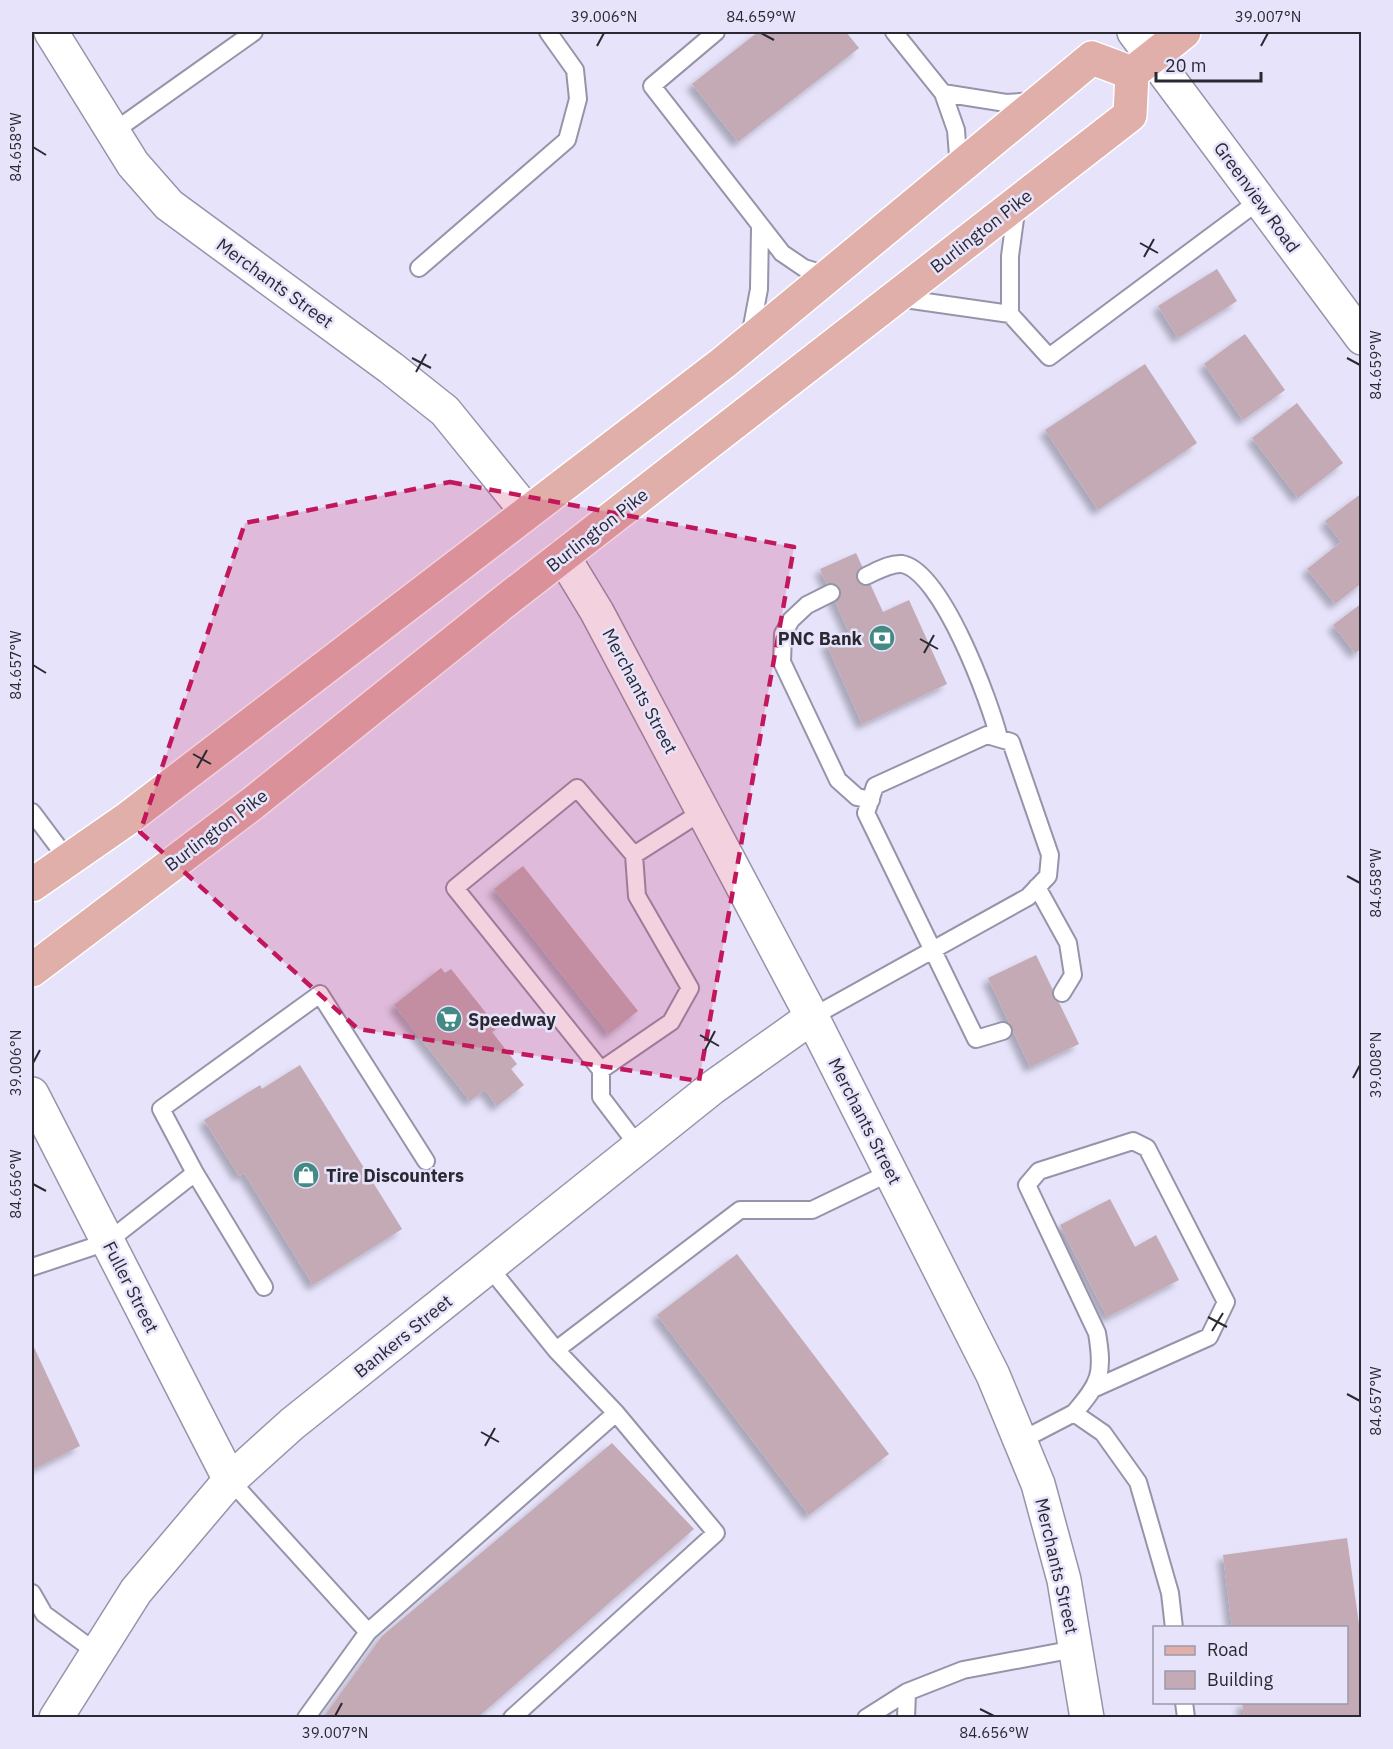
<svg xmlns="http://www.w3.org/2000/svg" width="1393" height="1749" font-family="'IBM Plex Sans',sans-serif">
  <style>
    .building { fill: #c3aab4; filter: url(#shadow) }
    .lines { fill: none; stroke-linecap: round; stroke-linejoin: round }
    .lane-casing { stroke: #9694a9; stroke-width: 20 }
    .street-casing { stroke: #9694a9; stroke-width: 36 }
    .primary-casing { stroke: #fff; stroke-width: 36 }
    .lane { stroke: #fff; stroke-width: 16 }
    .street { stroke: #fff; stroke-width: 33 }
    .primary { stroke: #e0afaa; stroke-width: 33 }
    .marked { fill: #c2185b; fill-opacity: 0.2; stroke: #c2185b; stroke-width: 4.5; stroke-dasharray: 12 8; stroke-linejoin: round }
    .ticks { fill: none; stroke: #2a2932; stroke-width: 2 }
    .labels { text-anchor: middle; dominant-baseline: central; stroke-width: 5; stroke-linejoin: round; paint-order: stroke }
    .street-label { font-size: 18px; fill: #2a2932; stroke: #e6e3fb }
    .poi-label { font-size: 18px; font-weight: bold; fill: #2a2932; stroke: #e6e3fb; text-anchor: start }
    .neatline { fill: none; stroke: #2a2932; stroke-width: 2 }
    .ticks-label { font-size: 15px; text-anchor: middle; fill: #2a2932 }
  </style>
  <defs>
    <filter id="shadow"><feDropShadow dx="-5.5" dy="5.5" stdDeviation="3" flood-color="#0004"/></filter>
  </defs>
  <rect width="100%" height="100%" fill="#e6e3fb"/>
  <path class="building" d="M758 32H846L859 48 738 142 692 84Z
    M1217 269 1237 301 1178 338 1158 306Z
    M1245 334 1285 390 1243 420 1204 364Z
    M1145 364 1197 443 1098 510 1045 430Z
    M1297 403 1343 463 1298 498 1252 438Z
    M1362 493V583L1335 604 1307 569 1341 542 1325 521Z
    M856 553 883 612 909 600 947 684 862 724 826 643 849 632 820 569Z
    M1362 603V648L1355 653 1333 625Z
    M523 866 638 1011 609 1034 494 889Z
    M1036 955 1079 1044 1030 1067 988 978Z
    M441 968 445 973 451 969 498 1028 492 1032 517 1064 511 1069 524 1085 497 1106 485 1090 470 1101 394 1005Z
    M300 1065 402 1229 313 1285 244 1173 239 1176 204 1120 260 1085 262 1089Z
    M1110 1199 1135 1247 1156 1235 1179 1280 1107 1317 1060 1225Z
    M737 1254 889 1454 809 1515 657 1315Z
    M32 1343 80 1446 32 1470Z
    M612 1443 694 1529 477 1718H323L382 1636Z
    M1347 1538 1362 1646V1718H1244L1242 1702H1346V1628H1232L1223 1555Z"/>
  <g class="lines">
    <defs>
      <path id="lane" d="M716 32 652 86 782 253 804 268 830 276
        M894 32 943 93 956 130 959 169
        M943 93 1006 103 1035 101
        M113 132 254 32
        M419 268 567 140 578 99 575 70 548 32
        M898 298 1010 314 1049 357 1260 200
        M1010 314V256L1017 204
        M750 337 759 289 760 228
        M866 576C877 571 890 563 902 564 942 571 990 702 999 738
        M831 593 807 605 791 620 783 634 782 662 838 780 857 797 871 800
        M32 812 68 860
        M1037 887 1068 943 1073 975 1062 993
        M812 1017 1028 897 1048 876 1050 855 1011 742 987 735 875 786 866 813 976 1039 1003 1031
        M601 1070 455 888 577 788 634 855
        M639 1147 601 1097V1070L671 1022 690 988 637 896 634 855 703 811
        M195 1173 264 1287
        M32 1267 107 1242 195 1173 161 1109 320 994 426 1161
        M489 1267 556 1350 616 1413 716 1533 512 1718
        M556 1350 740 1210H812L891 1172
        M1074 1413C1100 1383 1104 1374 1097 1333L1027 1185 1039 1171 1133 1141 1147 1148 1226 1302 1209 1337 1095 1388
        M1020 1441 1074 1413 1103 1433 1138 1482 1170 1593 1174 1628
        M230 1480 368 1632
        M32 1593 44 1614 96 1652
        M1184 1702 1186 1718
        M306 1718 368 1632 616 1413
        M866 1718 907 1692 963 1670 1075 1649
        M906 1718 907 1692"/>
      <path id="street" d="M51 32 133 164 169 205 391 368 445 411 527 512
        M1134 32 1362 338
        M563 556 597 612 812 1017 993 1375 1038 1484 1064 1580 1087 1718
        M32 1094 230 1480
        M56 1718 136 1591 230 1480 292 1424 712 1088 812 1017"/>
      <path id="primary" d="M32 885 127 819 723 363 1092 58 1132 73
        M32 970 253 803 500 605 1130 115 1132 73 1184 32"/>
    </defs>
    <use href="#lane" class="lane-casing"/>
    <use href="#street" class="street-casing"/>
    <use href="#primary" class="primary-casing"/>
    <use href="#lane" class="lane"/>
    <use href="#street" class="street"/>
    <use href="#primary" class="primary"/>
  </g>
  <path class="marked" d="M450 482 794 547 699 1081 358 1029 140 832 245 523Z"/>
  <path class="ticks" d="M761 33 774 40M597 46 604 33M1261 46 1268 33M33 147 46 155M1140 243 1158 253M1144 257 1154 239M412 358 431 368M1347 358 1360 365M416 372 426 354M920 639 938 649M924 653 934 635M33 665 46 673M193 754 211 764M197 768 207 750M1347 876 1360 883M700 1035 719 1046M705 1050 715 1031M33 1063 40 1050M1353 1078 1360 1065M33 1184 46 1191M1208 1317 1227 1327M1212 1331 1223 1313M1347 1394 1360 1401M481 1432 499 1442M485 1446 495 1428M980 1709 994 1716M335 1716 342 1703"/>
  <defs>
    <symbol id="bank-disc" viewBox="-11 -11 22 22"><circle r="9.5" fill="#438a85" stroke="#e6e3fb"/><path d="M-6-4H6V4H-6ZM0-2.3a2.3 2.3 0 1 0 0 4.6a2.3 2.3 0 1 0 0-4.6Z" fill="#fff"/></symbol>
    <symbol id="supermarket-disc" viewBox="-11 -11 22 22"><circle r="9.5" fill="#438a85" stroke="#e6e3fb"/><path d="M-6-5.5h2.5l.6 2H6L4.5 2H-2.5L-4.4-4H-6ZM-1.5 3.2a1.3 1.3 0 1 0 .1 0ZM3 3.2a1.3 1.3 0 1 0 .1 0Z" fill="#fff"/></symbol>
    <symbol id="shop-disc" viewBox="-11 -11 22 22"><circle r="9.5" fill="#438a85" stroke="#e6e3fb"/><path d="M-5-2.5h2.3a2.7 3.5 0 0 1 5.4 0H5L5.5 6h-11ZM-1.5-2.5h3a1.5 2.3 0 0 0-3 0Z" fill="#fff"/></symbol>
  </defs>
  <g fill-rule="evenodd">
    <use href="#bank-disc" x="867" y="623" width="30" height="30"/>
    <use href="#supermarket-disc" x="434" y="1004" width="30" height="30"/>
    <use href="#shop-disc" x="291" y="1160" width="30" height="30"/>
  </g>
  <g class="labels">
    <g class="street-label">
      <text transform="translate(1257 197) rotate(54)">Greenview Road</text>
      <text transform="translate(981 231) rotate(-38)">Burlington Pike</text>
      <text transform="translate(275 283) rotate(36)">Merchants Street</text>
      <text transform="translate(597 530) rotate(-38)">Burlington Pike</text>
      <text transform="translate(640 691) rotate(62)">Merchants Street</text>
      <text transform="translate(216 830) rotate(-37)">Burlington Pike</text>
      <text transform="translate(865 1121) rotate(63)">Merchants Street</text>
      <text transform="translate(131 1287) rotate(63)">Fuller Street</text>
      <text transform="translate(403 1336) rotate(-39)">Bankers Street</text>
      <text transform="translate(1057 1566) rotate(77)">Merchants Street</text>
    </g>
    <g class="poi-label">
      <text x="862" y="638" text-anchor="end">PNC Bank</text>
      <text x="468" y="1019">Speedway</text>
      <text x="326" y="1175">Tire Discounters</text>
    </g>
  </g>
  <rect width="1393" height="1749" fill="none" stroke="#e6e3fb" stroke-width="66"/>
  <rect x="1153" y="1626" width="195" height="78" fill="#e6e3fb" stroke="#9b99ab" stroke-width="1.5"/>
  <rect x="1165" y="1646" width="30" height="9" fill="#e0afaa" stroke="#9b99ab" stroke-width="1.5"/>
  <text x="1207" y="1656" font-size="18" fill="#2a2932">Road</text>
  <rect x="1165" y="1671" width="30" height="18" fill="#c3aab4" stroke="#9b99ab" stroke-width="1.5"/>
  <text x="1207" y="1686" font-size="18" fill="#2a2932">Building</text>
  <path d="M1156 72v9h105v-9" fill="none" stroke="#2a2932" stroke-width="3"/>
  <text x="1165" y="72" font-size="18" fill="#2a2932" stroke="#e6e3fb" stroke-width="4.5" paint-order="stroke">20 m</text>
  <rect x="33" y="33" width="1327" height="1683" class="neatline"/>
  <g class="ticks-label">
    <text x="604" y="22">39.006°N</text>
    <text x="761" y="22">84.659°W</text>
    <text x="1268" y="22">39.007°N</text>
    <text transform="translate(16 147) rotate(-90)" y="5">84.658°W</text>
    <text transform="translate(1376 365) rotate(-90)" y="5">84.659°W</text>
    <text transform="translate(16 665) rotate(-90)" y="5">84.657°W</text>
    <text transform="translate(1376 883) rotate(-90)" y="5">84.658°W</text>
    <text transform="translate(16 1063) rotate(-90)" y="5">39.006°N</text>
    <text transform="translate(1376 1065) rotate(-90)" y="5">39.008°N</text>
    <text transform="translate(16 1184) rotate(-90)" y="5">84.656°W</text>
    <text transform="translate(1376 1401) rotate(-90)" y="5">84.657°W</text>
    <text x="335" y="1738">39.007°N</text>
    <text x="994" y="1738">84.656°W</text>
  </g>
</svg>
